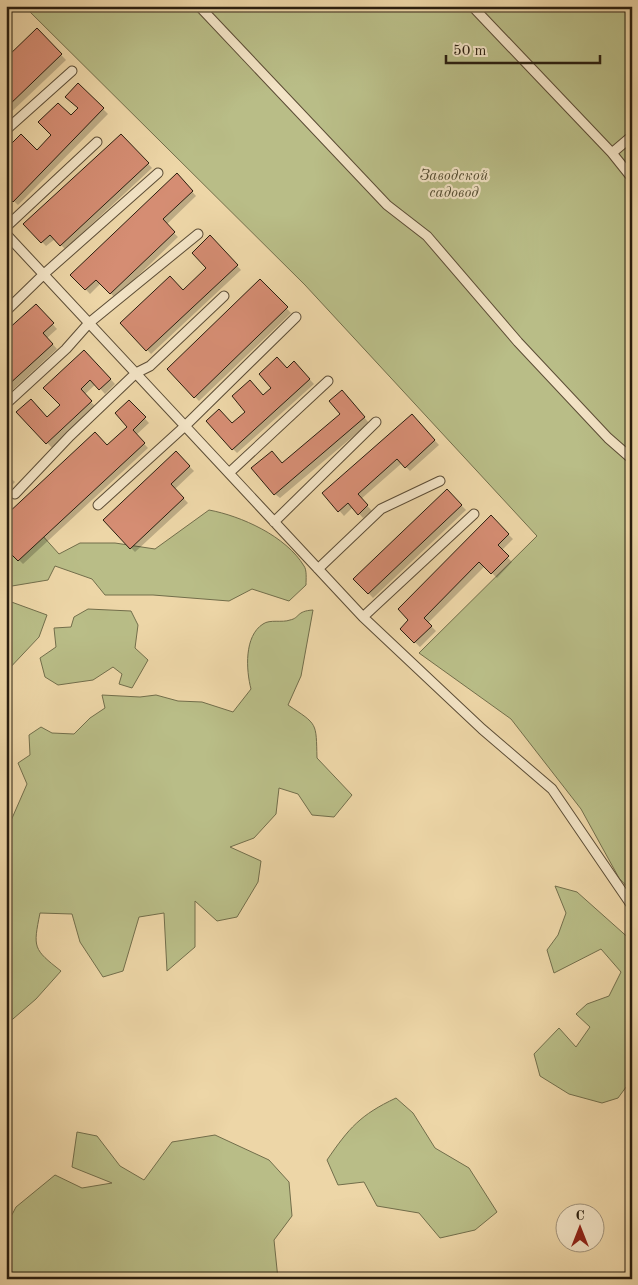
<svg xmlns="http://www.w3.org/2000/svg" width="638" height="1285" font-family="'Old Standard TT',serif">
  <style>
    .green { fill: #b9bd87; stroke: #726e4b }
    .shadow { fill: #0003 }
    .building { fill: #d58d73; stroke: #2a1e0f }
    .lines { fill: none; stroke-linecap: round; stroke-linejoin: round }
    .lane-casing { stroke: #5b4c35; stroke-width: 11 }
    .lane { stroke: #f3e4c6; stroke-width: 9 }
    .labels { text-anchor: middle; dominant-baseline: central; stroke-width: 4.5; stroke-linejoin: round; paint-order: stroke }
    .park-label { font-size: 15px; font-style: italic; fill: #554e33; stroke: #f3e4c6 }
  </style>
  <rect width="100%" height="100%" fill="#edd6a7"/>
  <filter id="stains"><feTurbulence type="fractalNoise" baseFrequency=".004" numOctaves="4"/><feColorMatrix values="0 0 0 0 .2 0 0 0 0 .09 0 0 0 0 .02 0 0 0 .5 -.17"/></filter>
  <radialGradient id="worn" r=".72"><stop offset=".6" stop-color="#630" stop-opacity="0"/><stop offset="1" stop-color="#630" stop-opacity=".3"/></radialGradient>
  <path class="green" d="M24 6H632V892L619 878 581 809 511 719 419 653 537 536 305 285Z
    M209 510C241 516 286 536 304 566 307 570 306 579 306 585L289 601 252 589 229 601 153 595H105L92 579 55 566 48 580 6 587V541L41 534 59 554 80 543H115L155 549Z
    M6 600 47 615 39 637 6 672Z
    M88 609 131 611 138 625 135 648 148 660 132 688 119 684 122 674 113 667 93 680 58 685 45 677 40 658 56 647 54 628 71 627 74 617Z
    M313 610 301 676 288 705C318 725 316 722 317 758L352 795 334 817 312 815 298 794 279 788 276 814 254 838 230 847 261 861 258 882 237 917 217 921 195 901V947L167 971 164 913 139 917 123 971 103 977 80 942 72 914 40 913C33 948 33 949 61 971L36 999 6 1025V832L27 784 18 763 30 755 29 735 41 727 52 733 74 734 90 718 105 708 102 695 140 697 156 695 178 701 202 702 233 712 251 689C246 670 244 636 263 624 270 619 282 623 290 620 300 618 296 611 313 610Z
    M555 886 577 892 632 941V1079L618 1098 602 1103 569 1094 540 1076 534 1054 559 1028 576 1047 590 1027 576 1014 587 1004 609 996 621 972 601 949 554 973 547 950 558 935 566 913Z
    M396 1098 413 1113 435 1148 469 1168 497 1212 475 1230 440 1238 419 1213 377 1206 364 1182 338 1185 327 1160C349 1128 360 1115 396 1098Z
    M77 1132 97 1136 120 1166 144 1180 172 1142 215 1135 269 1160 289 1182 292 1216 274 1240 278 1279H6V1226L16 1207 55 1175 82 1188 112 1183 72 1167Z"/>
  <path class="shadow" d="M37 30 66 60 6 117V60Z
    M79 85 108 114 18 205 6 194 37 152 79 108Z
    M121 135 152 168 65 249 55 239 46 246 25 224Z
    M177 175 196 196 166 225 178 237 115 298 101 283 90 294 72 275Z
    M210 237 241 270 151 354 122 323 183 292 208 268Z
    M260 281 291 313 199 401 168 369Z
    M36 306 57 329 47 338 57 349 6 396V333Z
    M84 351 115 384 105 394 96 384 84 395 96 407 52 448 18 412 48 418 61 405Z
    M294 363 314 384 237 453 233 449 232 425 273 388Z
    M346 396 369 423 280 498 275 494 283 465 342 414Z
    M129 401 149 423 136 435 148 448 23 564 6 547 129 427Z
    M416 420 439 445 410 471 402 463 361 499 372 511 363 518 353 507 344 516 324 493Z
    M176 453 194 471 175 489 188 503 135 552 104 520Z
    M6 474 15 482 6 491Z
    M447 491 466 510 373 598 355 579Z
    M491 517 513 539 501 551 512 562 497 578 485 566 428 623 436 631 420 647 401 629Z"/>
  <path class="building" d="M37 28 62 54 6 108V58Z
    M78 83 104 108 13 202 6 195V149L21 134 37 150 51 135 38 122 58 103 71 115 78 108 65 97Z
    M121 134 149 163 60 246 50 235 41 243 23 224Z
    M177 173 193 191 163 219 175 232 110 294 96 280 85 290 70 275Z
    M210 235 238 265 146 351 120 323 170 276 183 290 206 268 192 253Z
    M260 279 288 307 194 398 167 369Z
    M36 304 54 323 43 333 53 344 6 387V331Z
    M84 350 111 379 99 390 90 380 81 389 92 401 46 444 16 412 31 399 47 417 60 405 43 388Z
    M277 357 287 368 294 361 310 379 232 450 206 421 219 409 232 423 245 412 232 396 250 380 263 395 271 388 259 374Z
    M342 390 365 417 274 495 251 468 272 451 282 463 340 414 329 401Z
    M129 400 146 417 133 430 145 443 18 561 6 549V515L95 432 107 445 127 427 115 413Z
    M412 414 435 440 405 468 397 459 358 494 368 505 358 515 348 503 338 512 322 493Z
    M176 451 190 466 171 484 184 498 130 549 103 520Z
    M447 489 462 505 368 594 353 579Z
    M491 515 509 534 498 545 509 556 491 574 479 562 424 618 432 626 414 643 400 629 408 620 398 609Z"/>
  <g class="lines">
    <defs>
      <path id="lane" d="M199 6 387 205 427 236 518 342 608 438 632 459
        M472 6 612 153 632 178
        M6 130 72 71
        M612 153 632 136
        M6 227 97 142
        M6 234 363 617 482 729 552 789 632 906
        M6 311 44 274 158 173
        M6 404 66 349 89 323 198 234
        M229 473 328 381
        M15 494 70 436 136 373 150 366 224 296
        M98 505 185 426 296 317
        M274 522 376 422
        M318 569 381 509 440 481
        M363 617 474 514"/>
    </defs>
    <use href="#lane" class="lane-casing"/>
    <use href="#lane" class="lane"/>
  </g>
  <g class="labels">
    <g class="park-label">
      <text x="454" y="176">Заводской<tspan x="454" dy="17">садовод</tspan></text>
    </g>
  </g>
  <rect width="638" height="1285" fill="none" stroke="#edd6a7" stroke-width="25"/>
  <rect x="8" y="8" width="623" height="1270" fill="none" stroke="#2a1e0f" stroke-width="2.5"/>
  <rect x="12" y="12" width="613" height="1260" fill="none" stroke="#2a1e0f"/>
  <g transform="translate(580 1228)"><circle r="24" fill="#f3e4c6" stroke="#a3957d"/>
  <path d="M0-4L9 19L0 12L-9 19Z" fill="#8f2418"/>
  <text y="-8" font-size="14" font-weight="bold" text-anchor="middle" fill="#2a1e0f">С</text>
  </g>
  <path d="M446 55v8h154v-8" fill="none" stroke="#2a1e0f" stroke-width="2.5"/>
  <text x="453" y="55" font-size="15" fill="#2a1e0f" stroke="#f3e4c6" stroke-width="4" paint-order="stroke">50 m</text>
  <rect width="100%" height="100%" filter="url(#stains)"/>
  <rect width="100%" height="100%" fill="url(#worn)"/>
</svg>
